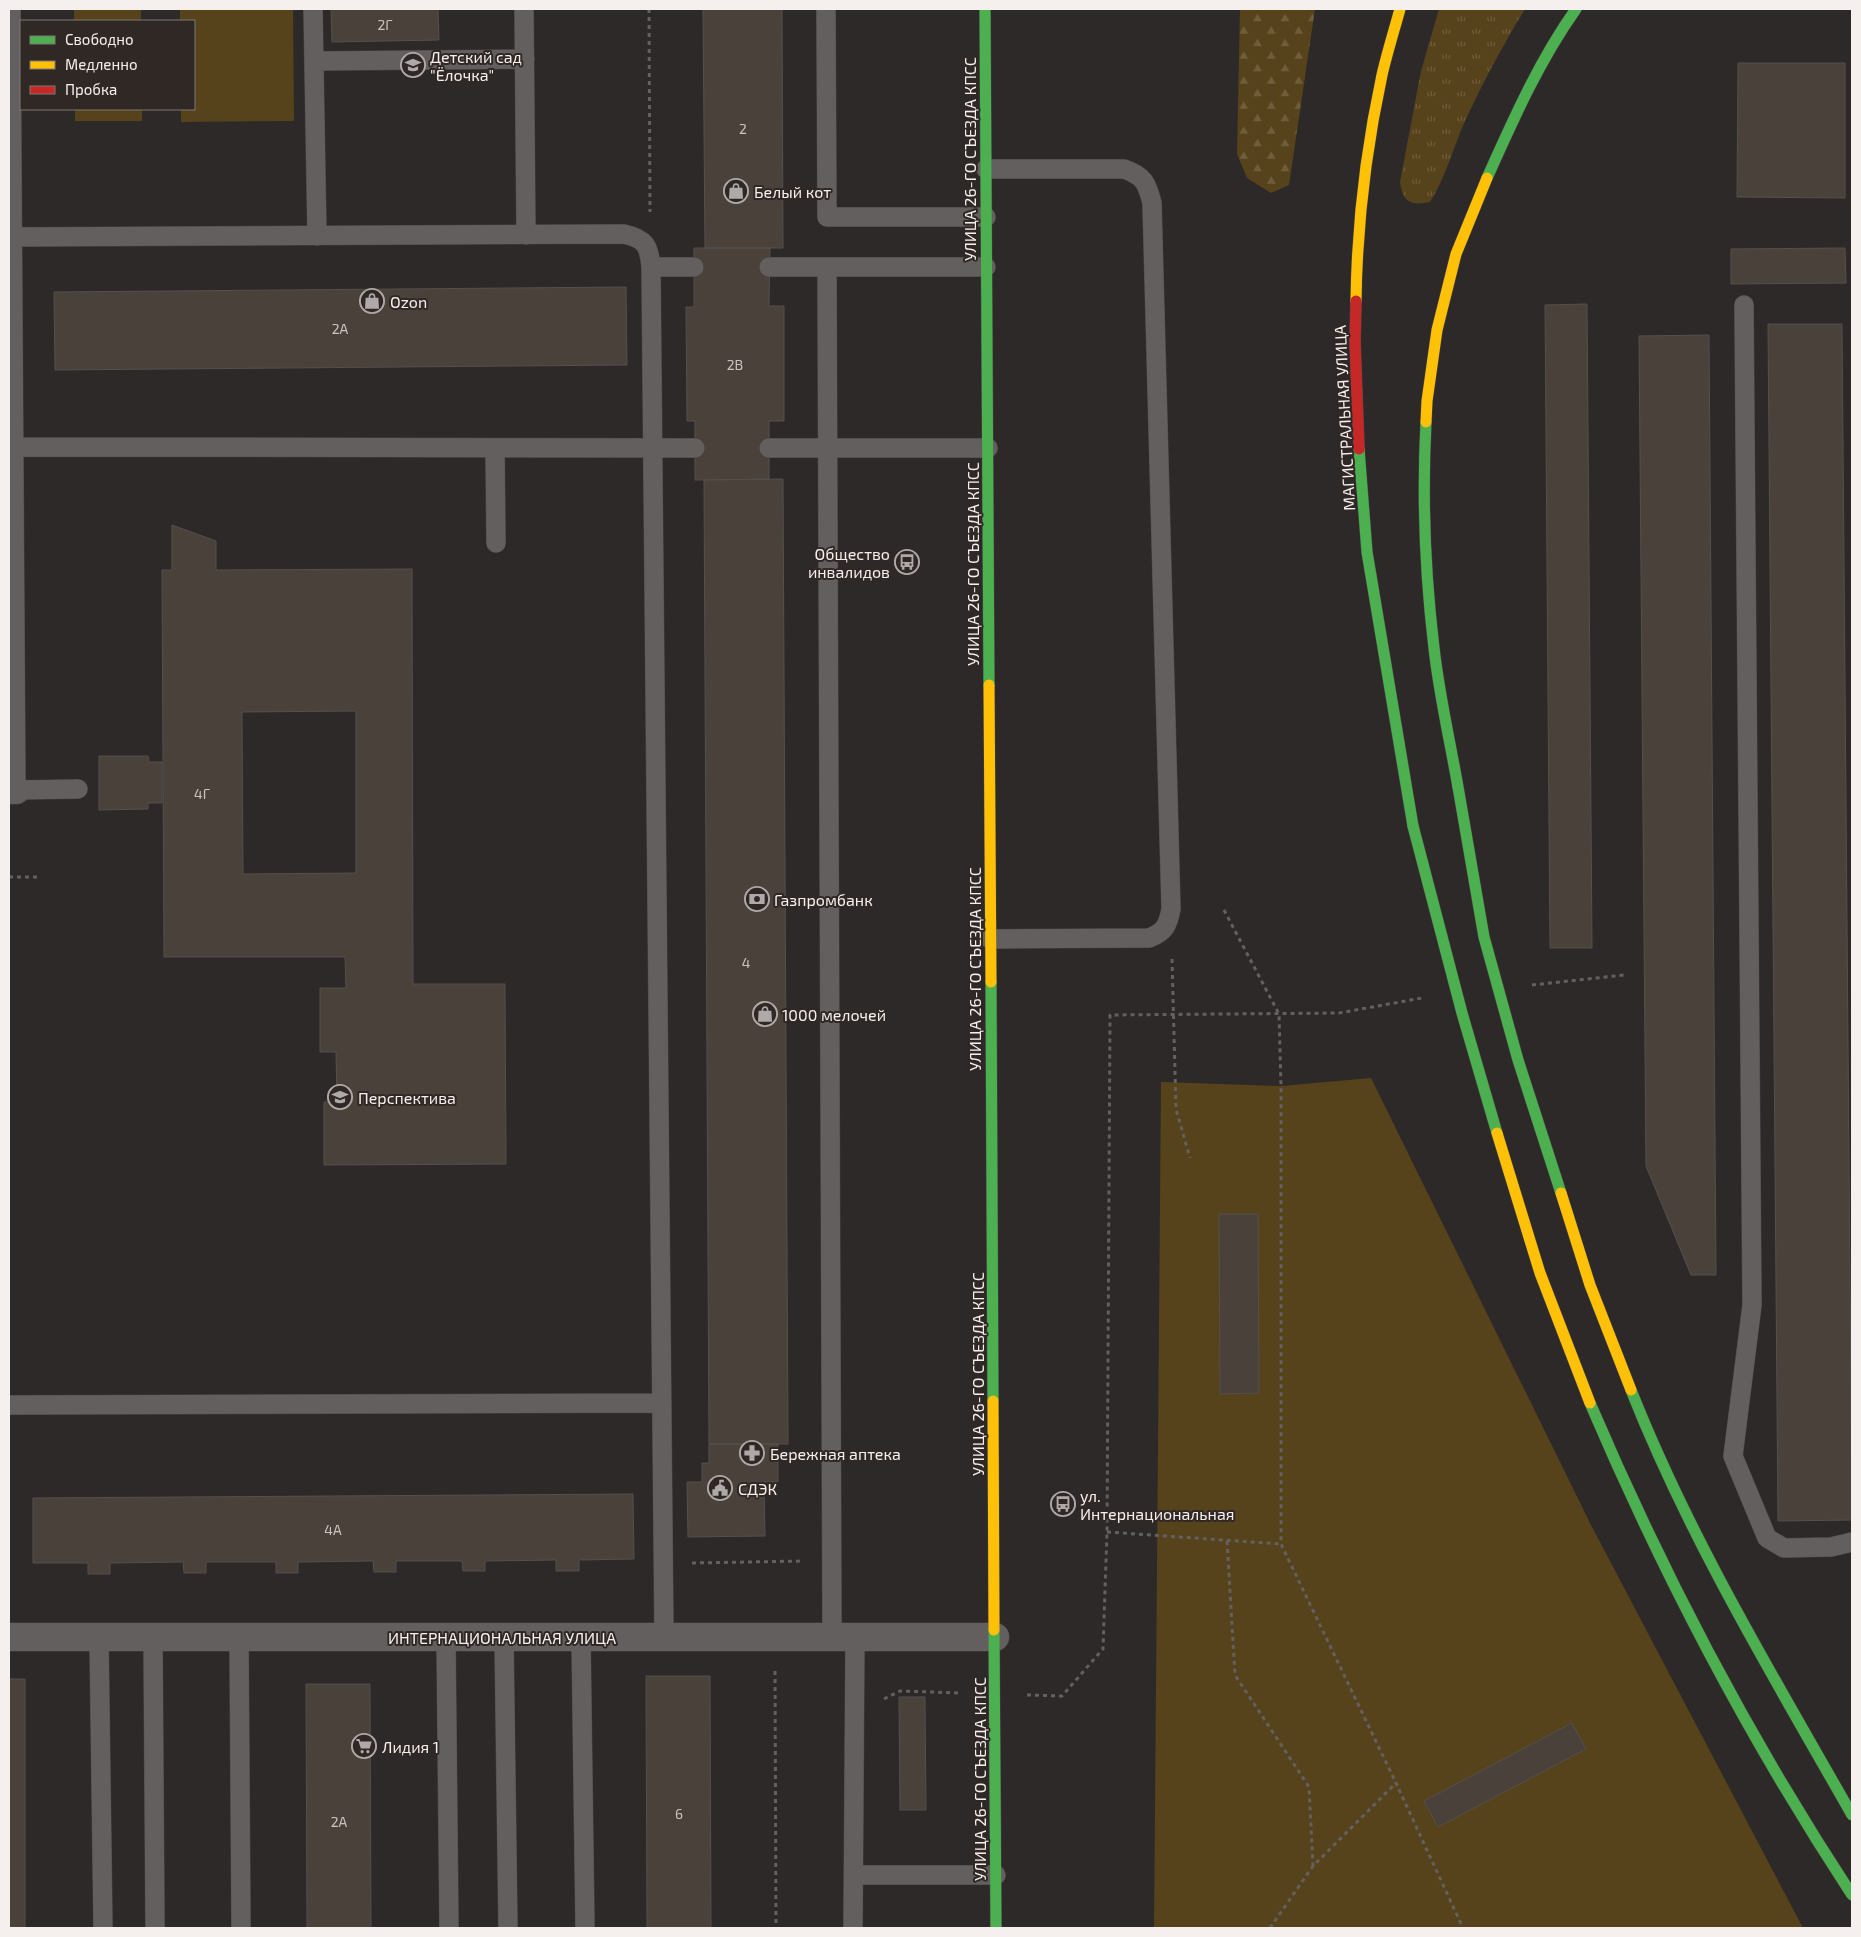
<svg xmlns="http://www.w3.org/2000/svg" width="1861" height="1937" font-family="'Exo 2',sans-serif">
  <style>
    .grass { fill: url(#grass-tufts) }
    .forest { fill: url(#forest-firs) }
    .green { fill: #56431b }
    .building { fill: #4a413a; stroke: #53504e; fill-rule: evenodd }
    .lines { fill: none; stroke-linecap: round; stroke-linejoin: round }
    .lane-casing { stroke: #4b4645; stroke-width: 20 }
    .street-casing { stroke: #4b4645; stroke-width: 29 }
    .fast-casing { stroke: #4b4645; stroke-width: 12 }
    .slow-casing { stroke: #4b4645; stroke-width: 12 }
    .jam-casing { stroke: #4b4645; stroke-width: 12 }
    .path { stroke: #63605f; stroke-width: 3; stroke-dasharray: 4 4; stroke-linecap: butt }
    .lane { stroke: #635f5e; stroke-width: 19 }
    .street { stroke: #635f5e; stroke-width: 28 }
    .fast { stroke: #4caf50; stroke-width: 11 }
    .slow { stroke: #ffc107; stroke-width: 11 }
    .jam { stroke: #c62828; stroke-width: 11 }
    .fast-bridge-casing { stroke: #4b4645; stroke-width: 12; stroke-linecap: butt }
    .slow-bridge-casing { stroke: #4b4645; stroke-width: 12; stroke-linecap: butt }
    .fast-bridge { stroke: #4caf50; stroke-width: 11 }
    .slow-bridge { stroke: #ffc107; stroke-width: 11 }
    .labels { text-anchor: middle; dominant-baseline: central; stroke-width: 4; stroke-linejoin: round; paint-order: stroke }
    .number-label { font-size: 14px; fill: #cac4c1 }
    .poi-label { font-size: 16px; fill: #f5efee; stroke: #302825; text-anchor: start }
    .street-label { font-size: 16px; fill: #f5efee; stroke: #302825 }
  </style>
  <defs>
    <pattern id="grass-tufts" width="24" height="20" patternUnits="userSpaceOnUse" patternTransform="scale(1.25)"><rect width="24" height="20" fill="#56431b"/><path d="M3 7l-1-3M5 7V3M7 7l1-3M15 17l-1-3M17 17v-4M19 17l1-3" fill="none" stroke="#6f5e3c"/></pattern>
    <pattern id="forest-firs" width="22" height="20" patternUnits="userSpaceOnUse" patternTransform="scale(1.25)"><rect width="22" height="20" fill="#56431b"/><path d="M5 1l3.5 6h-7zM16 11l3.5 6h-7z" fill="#6f5e3c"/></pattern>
  </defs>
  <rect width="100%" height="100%" fill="#2d2928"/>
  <path class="grass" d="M1439 9H1525C1503 45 1483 82 1465 121 1453 148 1446 177 1430 202 1410 206 1403 202 1400 182L1421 71Z"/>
  <path class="forest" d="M1240 9H1315L1289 185 1271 193 1247 178 1237 154Z"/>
  <path class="green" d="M74 9H141V21H74Z
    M180 9H293L294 121 181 122V109H194V21H180Z
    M75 109H142V121H75Z
    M1371 1078 1591 1525 1803 1928H1154L1161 1082 1281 1086Z"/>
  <path class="building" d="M331 9H438L439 40 332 42Z
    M703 9H782L783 248H705Z
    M1738 63H1845V198L1737 197Z
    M694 248H770L769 306H784V421H769V479L695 480V421H687L686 307H694Z
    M1845 248 1846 283 1731 284V249Z
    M626 287 627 365 55 370 54 292Z
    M1587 304 1592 948H1550L1545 305Z
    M1768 324H1842L1852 1520 1778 1521Z
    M1709 335 1716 1275H1691L1646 1166 1639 336Z
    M783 479 788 1444H709L704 480Z
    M172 525 216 541V570L412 569 413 984H505L506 1164 324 1165V1102H337L336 1052H320V988H346L345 957H164L162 570H172ZM356 711V873L243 874 242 712Z
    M99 756H148L149 762H162V803H148V809L99 810Z
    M1219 1214H1258L1259 1393 1220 1394Z
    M709 1444H778V1482H764L765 1536 688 1537 687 1482H702V1463H709Z
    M633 1494 634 1559 579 1560V1571H556V1560L485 1561V1571H463L462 1561H396V1572H374L373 1561 298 1562V1573H276V1562H206V1573H184L183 1562 110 1563V1574H88V1563H33V1498Z
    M646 1676H710L711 1928H647Z
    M9 1679H25V1928H9Z
    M306 1684H370L371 1928H307Z
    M899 1697H925L926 1810H900Z
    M1572 1723 1586 1749 1438 1827 1424 1801Z"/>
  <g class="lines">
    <defs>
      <path id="lane" d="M11 9 16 790 78 789
        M313 9 317 236
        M524 9 526 235
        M826 9 827 217H986
        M314 61 525 59
        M986 169H1124C1144 176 1147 183 1152 203L1171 909C1168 925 1165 932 1149 938L990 939
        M13 237 624 234C646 239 649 246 651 267H694
        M651 267 664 1637
        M769 267H986
        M827 267 832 1636
        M1744 305 1752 1305 1733 1456 1767 1538 1784 1548 1831 1547 1852 1542
        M14 447 695 448
        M495 448 496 543
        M769 448H988
        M9 1405 662 1403
        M99 1637 103 1928
        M153 1637 155 1928
        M239 1637 241 1928
        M446 1637 449 1928
        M504 1637 508 1928
        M581 1637 585 1928
        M854 1875H996
        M853 1928 855 1636"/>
      <path id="street" d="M9 790H16
        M9 1637H995"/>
      <path id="fast" d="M985 9 989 685
        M1487 178C1513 120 1539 61 1576 9
        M1426 422C1422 498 1425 573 1434 648 1439 694 1450 741 1458 787
        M1359 449 1367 552 1413 826
        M991 982 993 1401
        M994 1630 996 1928"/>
      <path id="slow" d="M1356 301C1357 225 1366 149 1382 75 1387 53 1394 31 1400 9
        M1426 422 1427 401 1437 330 1456 254 1487 178
        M989 685 991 982
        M993 1401 994 1630"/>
      <path id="jam" d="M1356 301 1355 342 1359 449"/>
    </defs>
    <use href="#lane" class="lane-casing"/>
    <use href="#street" class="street-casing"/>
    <use href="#fast" class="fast-casing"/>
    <use href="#slow" class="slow-casing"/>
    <use href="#jam" class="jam-casing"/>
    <path class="path" d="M649 9 650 212
      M9 877H40
      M1224 910 1279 1014 1281 1086V1544L1396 1783 1463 1928
      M1172 959 1176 1109 1190 1158
      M1532 985 1624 975
      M1107 1532 1281 1544
      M1227 1541 1235 1675 1309 1787 1313 1866
      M692 1563 803 1561
      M775 1671 776 1928
      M1027 1695 1062 1696 1103 1649 1107 1532 1110 1015 1339 1013 1422 998
      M884 1699 900 1691 961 1693
      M1270 1928 1313 1866 1396 1783"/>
    <use href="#lane" class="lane"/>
    <use href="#street" class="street"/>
    <use href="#fast" class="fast"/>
    <use href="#slow" class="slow"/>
    <use href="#jam" class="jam"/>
    <defs>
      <path id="fast-bridge" d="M1458 787 1484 937 1518 1060 1561 1193
        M1413 826 1462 1013 1497 1133
        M1631 1390C1690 1539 1773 1676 1852 1815
        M1590 1403C1663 1574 1750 1740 1852 1895"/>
      <path id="slow-bridge" d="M1497 1133 1540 1273 1590 1403
        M1561 1193 1590 1285 1631 1390"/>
    </defs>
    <use href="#fast-bridge" class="fast-bridge-casing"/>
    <use href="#slow-bridge" class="slow-bridge-casing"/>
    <use href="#fast-bridge" class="fast-bridge"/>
    <use href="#slow-bridge" class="slow-bridge"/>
  </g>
  <defs>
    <symbol id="school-ring" viewBox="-11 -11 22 22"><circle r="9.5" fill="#302825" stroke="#afaaa9" stroke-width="1.5"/><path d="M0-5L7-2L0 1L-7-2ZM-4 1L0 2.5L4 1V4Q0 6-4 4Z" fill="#afaaa9"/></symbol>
    <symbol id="shop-ring" viewBox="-11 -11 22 22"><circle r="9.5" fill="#302825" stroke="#afaaa9" stroke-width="1.5"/><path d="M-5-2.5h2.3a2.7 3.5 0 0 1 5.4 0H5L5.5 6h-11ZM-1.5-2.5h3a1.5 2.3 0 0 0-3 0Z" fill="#afaaa9"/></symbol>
    <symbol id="bus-ring" viewBox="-11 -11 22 22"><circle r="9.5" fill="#302825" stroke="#afaaa9" stroke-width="1.5"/><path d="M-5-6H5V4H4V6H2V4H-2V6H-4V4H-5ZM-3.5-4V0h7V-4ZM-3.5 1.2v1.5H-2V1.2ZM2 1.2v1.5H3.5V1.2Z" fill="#afaaa9"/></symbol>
    <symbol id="bank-ring" viewBox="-11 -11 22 22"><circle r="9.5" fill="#302825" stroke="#afaaa9" stroke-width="1.5"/><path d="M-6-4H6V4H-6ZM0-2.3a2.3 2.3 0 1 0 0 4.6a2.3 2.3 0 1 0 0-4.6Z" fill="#afaaa9"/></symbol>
    <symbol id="pharmacy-ring" viewBox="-11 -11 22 22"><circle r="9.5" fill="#302825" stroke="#afaaa9" stroke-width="1.5"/><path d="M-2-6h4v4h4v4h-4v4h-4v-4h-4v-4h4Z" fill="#afaaa9"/></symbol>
    <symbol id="civic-ring" viewBox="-11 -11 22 22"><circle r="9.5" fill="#302825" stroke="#afaaa9" stroke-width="1.5"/><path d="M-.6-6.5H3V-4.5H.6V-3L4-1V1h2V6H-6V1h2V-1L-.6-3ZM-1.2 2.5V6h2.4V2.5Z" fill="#afaaa9"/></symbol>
    <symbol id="supermarket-ring" viewBox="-11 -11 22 22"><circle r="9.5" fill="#302825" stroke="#afaaa9" stroke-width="1.5"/><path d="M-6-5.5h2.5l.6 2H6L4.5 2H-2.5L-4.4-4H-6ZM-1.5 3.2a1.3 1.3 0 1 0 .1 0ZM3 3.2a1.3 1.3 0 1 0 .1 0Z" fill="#afaaa9"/></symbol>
  </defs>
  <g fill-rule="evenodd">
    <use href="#school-ring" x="399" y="51" width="28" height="28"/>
    <use href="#shop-ring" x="722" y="177" width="28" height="28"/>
    <use href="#shop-ring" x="358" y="287" width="28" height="28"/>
    <use href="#bus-ring" x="893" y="548" width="28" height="28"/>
    <use href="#bank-ring" x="743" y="885" width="28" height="28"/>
    <use href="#shop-ring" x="751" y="1000" width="28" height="28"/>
    <use href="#school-ring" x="326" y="1083" width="28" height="28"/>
    <use href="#pharmacy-ring" x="738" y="1439" width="28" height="28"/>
    <use href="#civic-ring" x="706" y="1474" width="28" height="28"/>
    <use href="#bus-ring" x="1049" y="1490" width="28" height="28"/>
    <use href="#supermarket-ring" x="350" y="1732" width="28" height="28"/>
  </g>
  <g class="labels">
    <g class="number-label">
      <text x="385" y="24">2Г</text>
      <text x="743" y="128">2</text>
      <text x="340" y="328">2А</text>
      <text x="735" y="364">2В</text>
      <text x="202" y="793">4Г</text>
      <text x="746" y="962">4</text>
      <text x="333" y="1529">4А</text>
      <text x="679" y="1813">6</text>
      <text x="339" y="1821">2А</text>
    </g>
    <g class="poi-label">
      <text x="430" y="56">Детский сад<tspan x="430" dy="18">"Ёлочка"</tspan></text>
      <text x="754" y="191">Белый кот</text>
      <text x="390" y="301">Ozon</text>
      <text x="890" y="553" text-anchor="end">Общество<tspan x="890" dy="18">инвалидов</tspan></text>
      <text x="774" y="899">Газпромбанк</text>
      <text x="782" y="1014">1000 мелочей</text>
      <text x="358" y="1097">Перспектива</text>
      <text x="770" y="1453">Бережная аптека</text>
      <text x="738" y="1488">СДЭК</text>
      <text x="1080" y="1495">ул.<tspan x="1080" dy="18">Интернациональная</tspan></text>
      <text x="382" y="1746">Лидия 1</text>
    </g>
    <g class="street-label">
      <text transform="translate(969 159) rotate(-90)">УЛИЦА 26-ГО СЪЕЗДА КПСС</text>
      <text transform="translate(1344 418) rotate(-93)">МАГИСТРАЛЬНАЯ УЛИЦА</text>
      <text transform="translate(972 564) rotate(-90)">УЛИЦА 26-ГО СЪЕЗДА КПСС</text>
      <text transform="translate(974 969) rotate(-90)">УЛИЦА 26-ГО СЪЕЗДА КПСС</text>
      <text transform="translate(977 1374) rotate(-90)">УЛИЦА 26-ГО СЪЕЗДА КПСС</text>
      <text x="502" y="1637">ИНТЕРНАЦИОНАЛЬНАЯ УЛИЦА</text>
      <text transform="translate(979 1779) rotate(-90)">УЛИЦА 26-ГО СЪЕЗДА КПСС</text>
    </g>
  </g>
  <rect width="1861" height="1937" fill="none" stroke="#f5efee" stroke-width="20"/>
  <rect x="20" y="20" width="175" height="90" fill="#302825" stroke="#7f7875"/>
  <rect x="30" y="36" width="25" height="8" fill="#4caf50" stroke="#7f7875"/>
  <text x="65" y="45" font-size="15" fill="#f5efee">Свободно</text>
  <rect x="30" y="61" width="25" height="8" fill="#ffc107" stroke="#7f7875"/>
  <text x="65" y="70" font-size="15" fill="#f5efee">Медленно</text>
  <rect x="30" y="86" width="25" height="8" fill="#c62828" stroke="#7f7875"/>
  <text x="65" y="95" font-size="15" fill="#f5efee">Пробка</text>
</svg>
